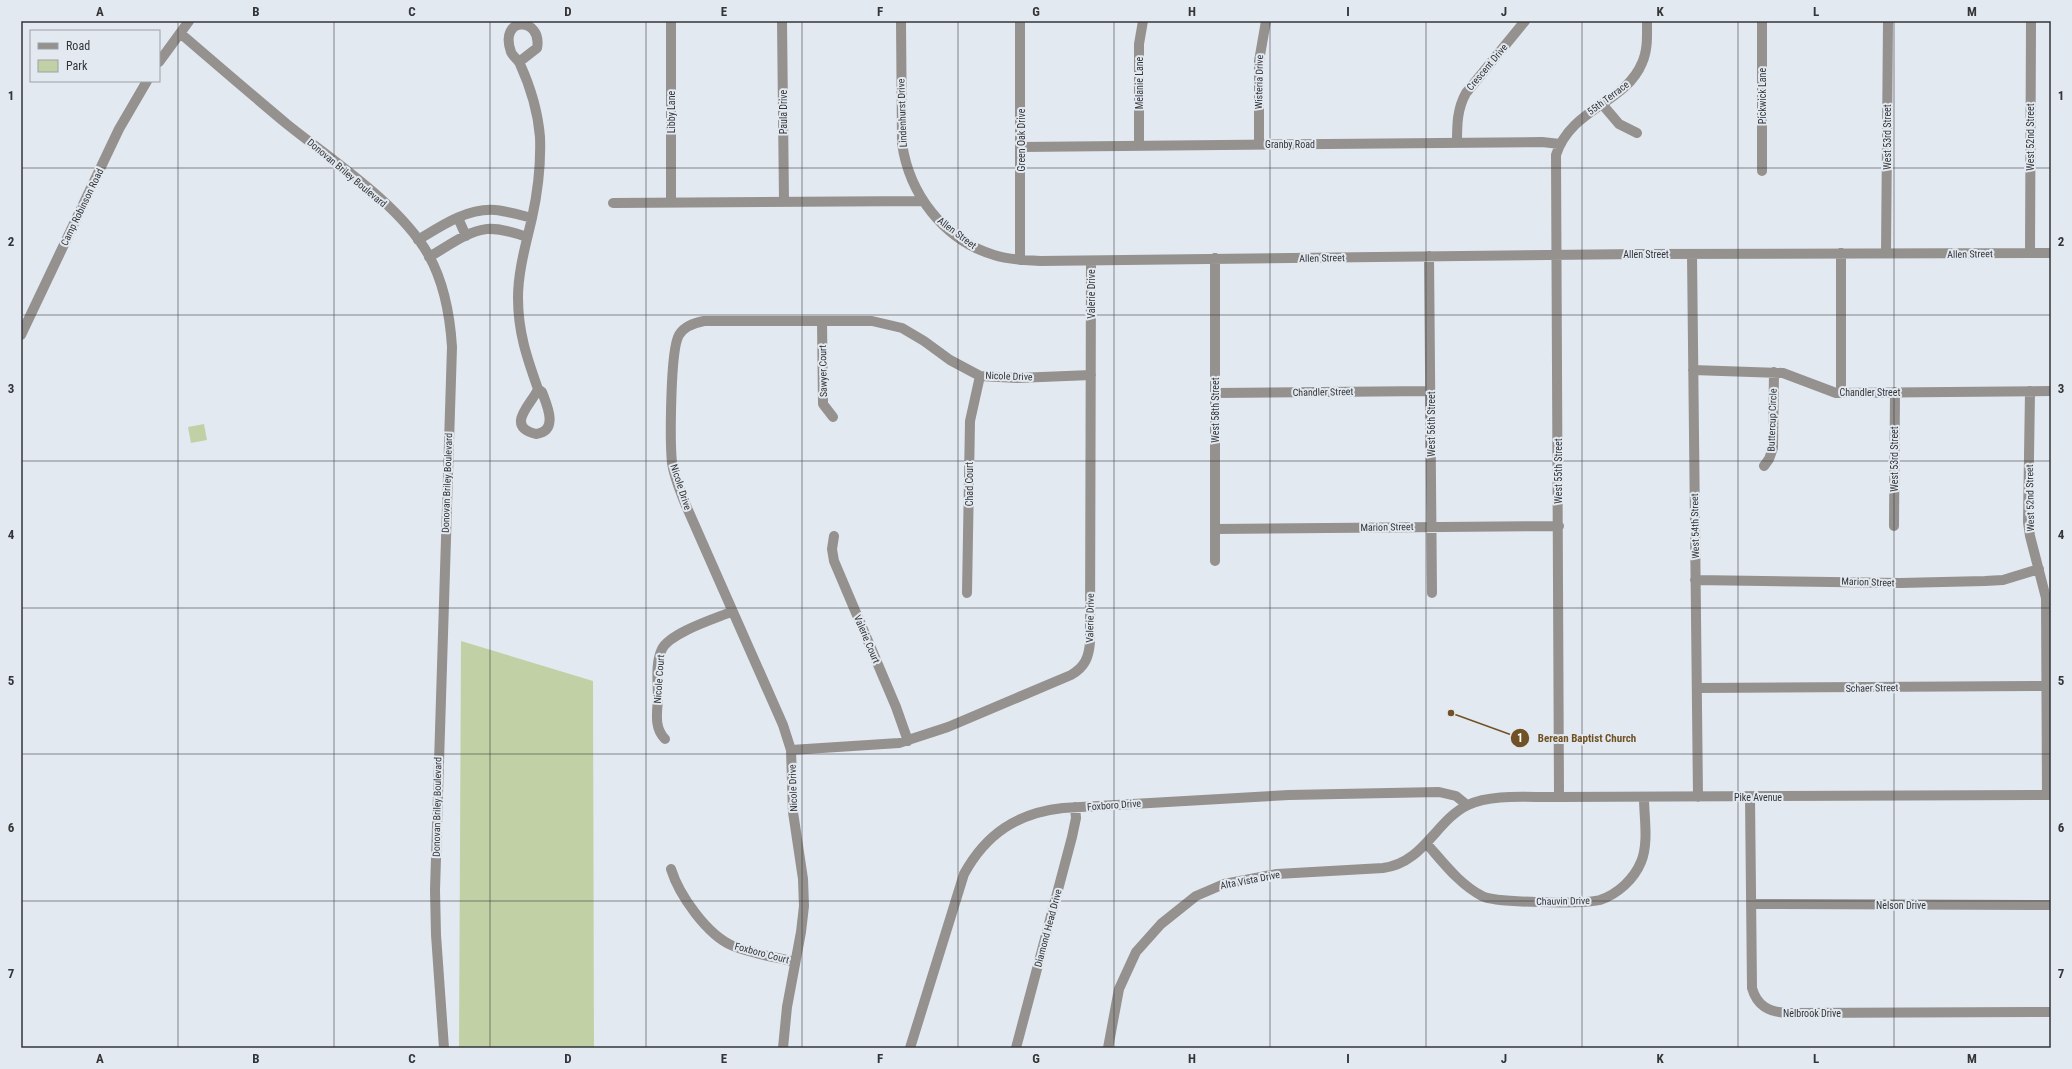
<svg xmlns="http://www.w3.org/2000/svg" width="2072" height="1069" font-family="'Roboto Condensed',sans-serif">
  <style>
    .green { fill: #c2d1a5 }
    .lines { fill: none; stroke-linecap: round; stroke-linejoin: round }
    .minor { stroke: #94918f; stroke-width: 10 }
    .grid { fill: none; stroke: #333538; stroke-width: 1; stroke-opacity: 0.55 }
    .labels { text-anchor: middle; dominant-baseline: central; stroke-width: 4; stroke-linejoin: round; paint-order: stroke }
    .street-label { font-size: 10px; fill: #333538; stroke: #e3e9f0 }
    .leader { fill: none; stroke: #705226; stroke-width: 1.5 }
    .callout-dot { fill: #705226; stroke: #e3e9f0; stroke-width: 1.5 }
    .mark-label { font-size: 12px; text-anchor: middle; font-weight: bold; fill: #fff }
    .callout-label { font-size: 11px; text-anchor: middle; font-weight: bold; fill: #705226; stroke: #e3e9f0; stroke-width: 4; stroke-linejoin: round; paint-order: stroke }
    .neatline { fill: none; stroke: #333538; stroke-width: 1.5 }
    .grid-label { font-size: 13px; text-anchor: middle; font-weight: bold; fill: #333538 }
  </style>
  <rect width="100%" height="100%" fill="#e3e9f0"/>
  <path class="green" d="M204 424 207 440 191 443 188 427Z
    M461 641 593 681 594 1048H459Z"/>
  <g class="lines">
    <path class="minor" d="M782 21 784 202
      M901 21 902 143C909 194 944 240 994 255 1009 260 1024 260 1040 261L1640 254 2051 253
      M1020 21V260
      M180 33C216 64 252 95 288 125 333 161 399 204 428 254 444 282 450 315 452 347L435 890 436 935 444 1048
      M159 62 189 21
      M519 62 537 48C543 17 498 15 511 52 513 57 518 59 520 64 530 86 538 112 540 137 541 164 538 191 532 218 526 244 518 271 518 298 518 332 527 358 538 389L542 392C547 405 559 431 536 434 504 426 532 404 538 389
      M1602 104 1619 124 1637 133
      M1457 143C1457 125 1457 109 1466 93L1525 21
      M1259 144V61L1266 21
      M1139 146V44L1143 21
      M1021 147 1542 142 1560 144
      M1762 171V21
      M613 203 923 201
      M671 203V21
      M458 218 466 236
      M418 240C441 226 467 208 495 210 507 211 520 215 532 218
      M1886 253 1888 21
      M2030 253 2031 21
      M1692 254 1698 797
      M1429 256 1432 593
      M429 257C447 247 467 231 487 229 500 228 515 233 527 237
      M822 321 823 404 833 417
      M21 335 119 129 147 81
      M1693 370 1783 373 1836 393 2051 391
      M2030 391 2028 522 2030 536 2046 598 2047 795
      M1216 393 1430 391
      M1841 393V253
      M1764 466 1769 459 1773 448 1774 372
      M1894 526 1895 392
      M1215 529 1559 526
      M834 536 832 549 834 561 896 707 908 741
      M1215 561V258
      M1695 580 1900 583 1985 581 2003 580 2039 569
      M967 593 970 421 980 376
      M1697 688 2047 686
      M665 739C654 728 657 713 658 698 658 684 655 663 662 649 670 633 714 619 731 612
      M791 750 899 743 948 727 1071 675C1085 667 1089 657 1090 642L1091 261
      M1559 797 1556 155C1571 108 1625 104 1642 63 1648 50 1647 35 1647 21
      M1750 797 1752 988C1757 1006 1769 1012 1787 1013L2051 1012
      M1426 843C1443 862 1459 884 1482 896 1495 903 1584 904 1600 900 1618 894 1634 879 1641 862 1649 843 1644 817 1644 798
      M671 869C679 895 707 935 733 946 753 954 775 957 795 962
      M1751 904 2051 905
      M783 1048 787 1007 801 932 804 906 803 879 793 812 791 750 783 725 684 501C679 488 674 476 672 463 670 443 670 350 679 335 684 326 694 323 704 321H872L902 328 924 341 950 360 980 376 1017 378 1091 375
      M910 1048 964 874C986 834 1017 813 1063 808L1289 795 1439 792 1456 796 1467 805
      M1016 1048 1072 837 1076 818 1075 807
      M1108 1048 1119 989 1136 952 1161 924 1196 896 1224 884 1277 874 1383 868C1424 863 1436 820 1468 805 1493 793 1532 798 1559 797L2051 795"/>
  </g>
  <path class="grid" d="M178 21V1048M334 21V1048M490 21V1048M646 21V1048M802 21V1048M958 21V1048M1114 21V1048M1270 21V1048M1426 21V1048M1582 21V1048M1738 21V1048M1894 21V1048M21 168H2051M21 315H2051M21 461H2051M21 608H2051M21 754H2051M21 901H2051"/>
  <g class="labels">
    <g class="street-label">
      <text transform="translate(1487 67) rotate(-50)">Crescent Drive</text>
      <text transform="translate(1259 82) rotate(-89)">Wisteria Drive</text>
      <text transform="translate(1139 83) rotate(-90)">Melanie Lane</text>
      <text transform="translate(1762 96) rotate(-90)">Pickwick Lane</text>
      <text transform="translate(1608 98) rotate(-37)">55th Terrace</text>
      <text transform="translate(671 112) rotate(-90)">Libby Lane</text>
      <text transform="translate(783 112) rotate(-90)">Paula Drive</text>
      <text transform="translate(902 113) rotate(-92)">Lindenhurst Drive</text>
      <text transform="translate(1887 137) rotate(-90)">West 53rd Street</text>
      <text transform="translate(2030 137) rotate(-90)">West 52nd Street</text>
      <text transform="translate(1021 140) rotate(-90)">Green Oak Drive</text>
      <text x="1290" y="144">Granby Road</text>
      <text transform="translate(347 173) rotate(40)">Donovan Briley Boulevard</text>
      <text transform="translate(82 207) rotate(-64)">Camp Robinson Road</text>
      <text transform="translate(957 233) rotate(37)">Allen Street</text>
      <text x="1646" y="254">Allen Street</text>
      <text transform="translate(1970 254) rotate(-1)">Allen Street</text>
      <text transform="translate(1322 258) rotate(-1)">Allen Street</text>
      <text transform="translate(1091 294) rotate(-90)">Valerie Drive</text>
      <text transform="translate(823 371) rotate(-91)">Sawyer Court</text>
      <text transform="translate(1009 376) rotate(2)">Nicole Drive</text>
      <text transform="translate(1323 392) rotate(-1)">Chandler Street</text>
      <text x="1870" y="392">Chandler Street</text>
      <text transform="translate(1215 410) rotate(-90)">West 58th Street</text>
      <text transform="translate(1772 420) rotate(-88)">Buttercup Circle</text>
      <text transform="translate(1431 424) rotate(-90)">West 56th Street</text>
      <text transform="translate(1894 459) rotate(-90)">West 53rd Street</text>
      <text transform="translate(1558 471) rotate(-90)">West 55th Street</text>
      <text transform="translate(447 483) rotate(-88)">Donovan Briley Boulevard</text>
      <text transform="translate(969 484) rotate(-90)">Chad Court</text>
      <text transform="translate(681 487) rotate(72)">Nicole Drive</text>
      <text transform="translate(2030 498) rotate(-91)">West 52nd Street</text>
      <text transform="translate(1695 526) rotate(-91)">West 54th Street</text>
      <text transform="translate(1387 527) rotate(-1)">Marion Street</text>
      <text transform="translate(1868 582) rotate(2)">Marion Street</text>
      <text transform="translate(1090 618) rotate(-89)">Valerie Drive</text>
      <text transform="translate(867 639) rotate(67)">Valerie Court</text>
      <text transform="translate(659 679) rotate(-86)">Nicole Court</text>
      <text transform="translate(1872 688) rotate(-1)">Schaer Street</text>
      <text transform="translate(793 788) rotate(-92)">Nicole Drive</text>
      <text x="1758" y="797">Pike Avenue</text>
      <text transform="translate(1114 805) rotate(-4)">Foxboro Drive</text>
      <text transform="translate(437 807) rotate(-89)">Donovan Briley Boulevard</text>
      <text transform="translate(1250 880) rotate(-11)">Alta Vista Drive</text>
      <text transform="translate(1563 901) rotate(-1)">Chauvin Drive</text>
      <text x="1901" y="905">Nelson Drive</text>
      <text transform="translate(1048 928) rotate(-75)">Diamond Head Drive</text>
      <text transform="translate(762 953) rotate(15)">Foxboro Court</text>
      <text x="1812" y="1013">Nelbrook Drive</text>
    </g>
  </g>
  <path class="leader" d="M1451 713L1520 738"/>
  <g class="callout-dot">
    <circle cx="1451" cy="713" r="4"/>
    <circle cx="1520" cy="738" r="10"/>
  </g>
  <g class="mark-label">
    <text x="1520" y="742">1</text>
  </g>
  <g class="callout-label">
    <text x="1587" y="742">Berean Baptist Church</text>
  </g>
  <rect width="2072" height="1069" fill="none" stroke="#e3e9f0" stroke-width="44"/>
  <rect x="30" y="30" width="130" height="52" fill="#e3e9f0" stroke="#9da1a6"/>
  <rect x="38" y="43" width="20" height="6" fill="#94918f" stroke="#9da1a6"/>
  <text x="66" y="50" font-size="12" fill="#333538">Road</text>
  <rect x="38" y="60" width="20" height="12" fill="#c2d1a5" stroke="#9da1a6"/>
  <text x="66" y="70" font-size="12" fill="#333538">Park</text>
  <rect x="22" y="22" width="2028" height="1025" class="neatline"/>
  <g class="grid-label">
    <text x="100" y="16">A</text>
    <text x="256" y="16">B</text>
    <text x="412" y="16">C</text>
    <text x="568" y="16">D</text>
    <text x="724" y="16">E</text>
    <text x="880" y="16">F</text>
    <text x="1036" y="16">G</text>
    <text x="1192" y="16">H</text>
    <text x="1348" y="16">I</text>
    <text x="1504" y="16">J</text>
    <text x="1660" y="16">K</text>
    <text x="1816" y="16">L</text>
    <text x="1972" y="16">M</text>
    <text x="11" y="100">1</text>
    <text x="2061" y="100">1</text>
    <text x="11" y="246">2</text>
    <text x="2061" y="246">2</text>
    <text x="11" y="393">3</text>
    <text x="2061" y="393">3</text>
    <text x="11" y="539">4</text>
    <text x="2061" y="539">4</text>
    <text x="11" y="685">5</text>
    <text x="2061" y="685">5</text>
    <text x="11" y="832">6</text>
    <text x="2061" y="832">6</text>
    <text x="11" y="978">7</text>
    <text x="2061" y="978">7</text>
    <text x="100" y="1063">A</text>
    <text x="256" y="1063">B</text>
    <text x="412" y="1063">C</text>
    <text x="568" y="1063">D</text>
    <text x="724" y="1063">E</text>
    <text x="880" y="1063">F</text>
    <text x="1036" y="1063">G</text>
    <text x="1192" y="1063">H</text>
    <text x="1348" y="1063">I</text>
    <text x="1504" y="1063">J</text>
    <text x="1660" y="1063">K</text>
    <text x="1816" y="1063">L</text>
    <text x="1972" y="1063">M</text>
  </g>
</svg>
